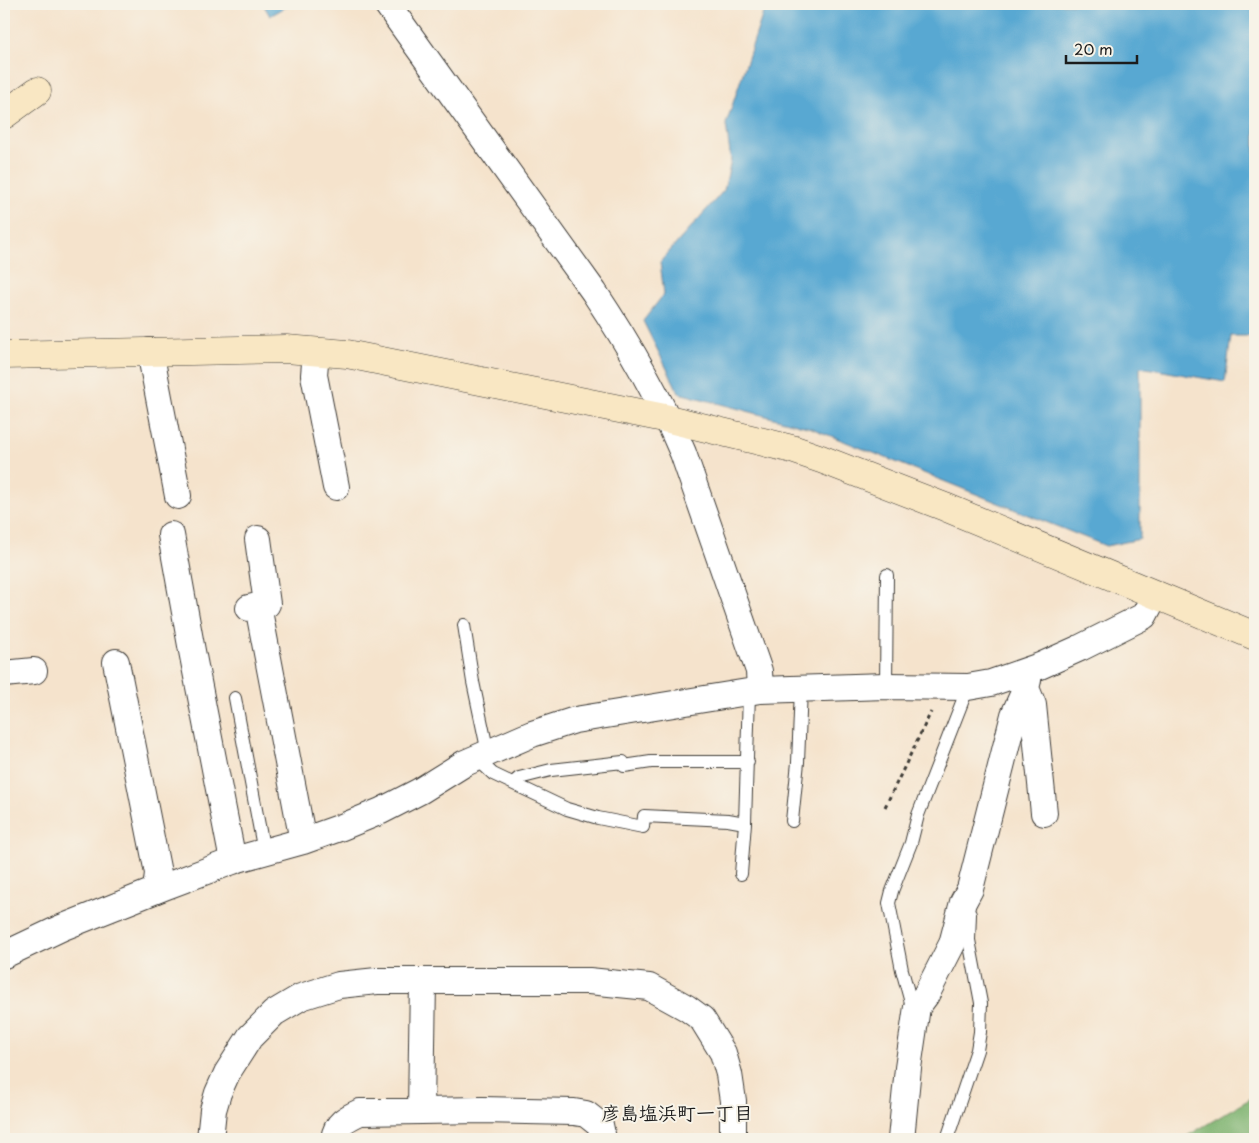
<svg xmlns="http://www.w3.org/2000/svg" width="1259" height="1143" font-family="'Playpen Sans','Klee One',sans-serif">
  <style>
    .forest { fill: #7fb471; stroke: #4e6846 }
    .water { fill: #58a8d2; stroke: #3a6277 }
    .lines { fill: none; stroke-linecap: round; stroke-linejoin: round }
    .lane-casing { stroke: #3d3a36; stroke-width: 14 }
    .street-casing { stroke: #3d3a36; stroke-width: 28 }
    .secondary-casing { stroke: #3d3a36; stroke-width: 29 }
    .path { stroke: #3d3a36; stroke-width: 3; stroke-dasharray: 4 4; stroke-linecap: butt }
    .lane { stroke: #fff; stroke-width: 12 }
    .street { stroke: #fff; stroke-width: 26 }
    .secondary { stroke: #f9e7c3; stroke-width: 28 }
    .labels { text-anchor: middle; dominant-baseline: central; stroke-width: 4; stroke-linejoin: round; paint-order: stroke }
    .neighbourhood-label { font-size: 19px; font-weight: bold; fill: #1c1c1c; stroke: #f7f3e8 }
  </style>
  <rect width="100%" height="100%" fill="#f7f3e8"/>
  <filter id="ink" filterUnits="userSpaceOnUse"><feTurbulence type="fractalNoise" baseFrequency=".02" numOctaves="2"/><feDisplacementMap in="SourceGraphic" scale="10" xChannelSelector="R" yChannelSelector="G"/><feConvolveMatrix kernelMatrix="1 2 1 2 8 2 1 2 1" color-interpolation-filters="sRGB"/></filter>
  <filter id="wash" filterUnits="userSpaceOnUse"><feTurbulence type="fractalNoise" baseFrequency=".0096" numOctaves="4" result="noise"/><feDisplacementMap in="SourceGraphic" scale="20" xChannelSelector="R" yChannelSelector="G"/><feGaussianBlur stdDeviation="1.12" result="paint"/><feColorMatrix in="noise" values="0 0 0 0 0 0 0 0 0 0 0 0 0 0 0 0 0 1.4 0 .05"/><feComposite in="paint" operator="in"/></filter>
  <g filter="url(#wash)">
    <rect width="100%" height="100%" fill="#f5e3cc"/>
    <path class="forest" d="M1255 1096V1139H1182Z"/>
    <path class="water" d="M263 4H291L270 16Z
      M766 4H1255V336H1231L1225 382 1140 367V539L1106 546 811 428 679 393 643 321 664 294 660 262 724 190 731 161 726 124Z"/>
  </g>
  <g filter="url(#ink)">
    <g class="lines">
      <defs>
        <path id="lane" d="M464 625 473 682 488 753
          M886 686 887 575
          M235 698 264 852
          M476 758 493 774 567 809 598 818 643 827 644 816 728 820 745 823
          M513 783 519 778 551 770 623 762 624 766 651 762H748
          M792 821 798 762 801 689
          M741 874 745 823 749 693
          M913 1010 902 970 889 903 892 891 911 843 918 815 968 687
          M947 1139 977 1050 980 1032 981 1003 969 940 970 914"/>
        <path id="street" d="M387 4 594 292C628 343 659 396 683 453L759 671 760 690
          M150 351 178 496
          M316 351 314 375 336 487
          M171 535 192 651 233 861
          M258 606 303 841
          M249 608 267 604 258 539
          M116 662 158 873 156 890
          M4 674 34 671
          M1028 680 1026 688 1033 705 1044 813
          M4 955 61 928 164 887 238 859 303 841 342 827 381 811 420 791 465 763 488 753 532 734 575 720 760 690 886 686 968 687 991 683 1040 666 1080 648 1144 616 1155 595
          M421 1111 423 981
          M210 1139 213 1110 218 1093 227 1073 250 1037 274 1013 301 997 339 985 377 981H589L649 987 687 1008 702 1019 723 1053 729 1074 733 1101V1139
          M334 1139C336 1123 347 1118 360 1112L482 1110 574 1112 586 1114 600 1125 603 1139
          M901 1139 908 1068 917 1007 926 995 952 944 963 902 970 889 1014 715 1026 688"/>
        <path id="secondary" d="M4 115 37 91
          M4 355 286 349 347 354 669 419 792 449 821 459 945 507 1255 636"/>
      </defs>
      <use href="#lane" class="lane-casing"/>
      <use href="#street" class="street-casing"/>
      <use href="#secondary" class="secondary-casing"/>
      <path class="path" d="M885 807 931 712"/>
      <use href="#lane" class="lane"/>
      <use href="#street" class="street"/>
      <use href="#secondary" class="secondary"/>
    </g>
  </g>
  <g class="labels">
    <g class="neighbourhood-label">
      <text x="677" y="1112">彦島塩浜町一丁目</text>
    </g>
  </g>
  <rect width="1259" height="1143" fill="none" stroke="#f7f3e8" stroke-width="20"/>
  <path d="M1066 55v8h71v-8" fill="none" stroke="#1c1c1c" stroke-width="2.5"/>
  <text x="1074" y="55" font-size="15" fill="#1c1c1c" stroke="#f7f3e8" stroke-width="4" paint-order="stroke">20 m</text>
</svg>
